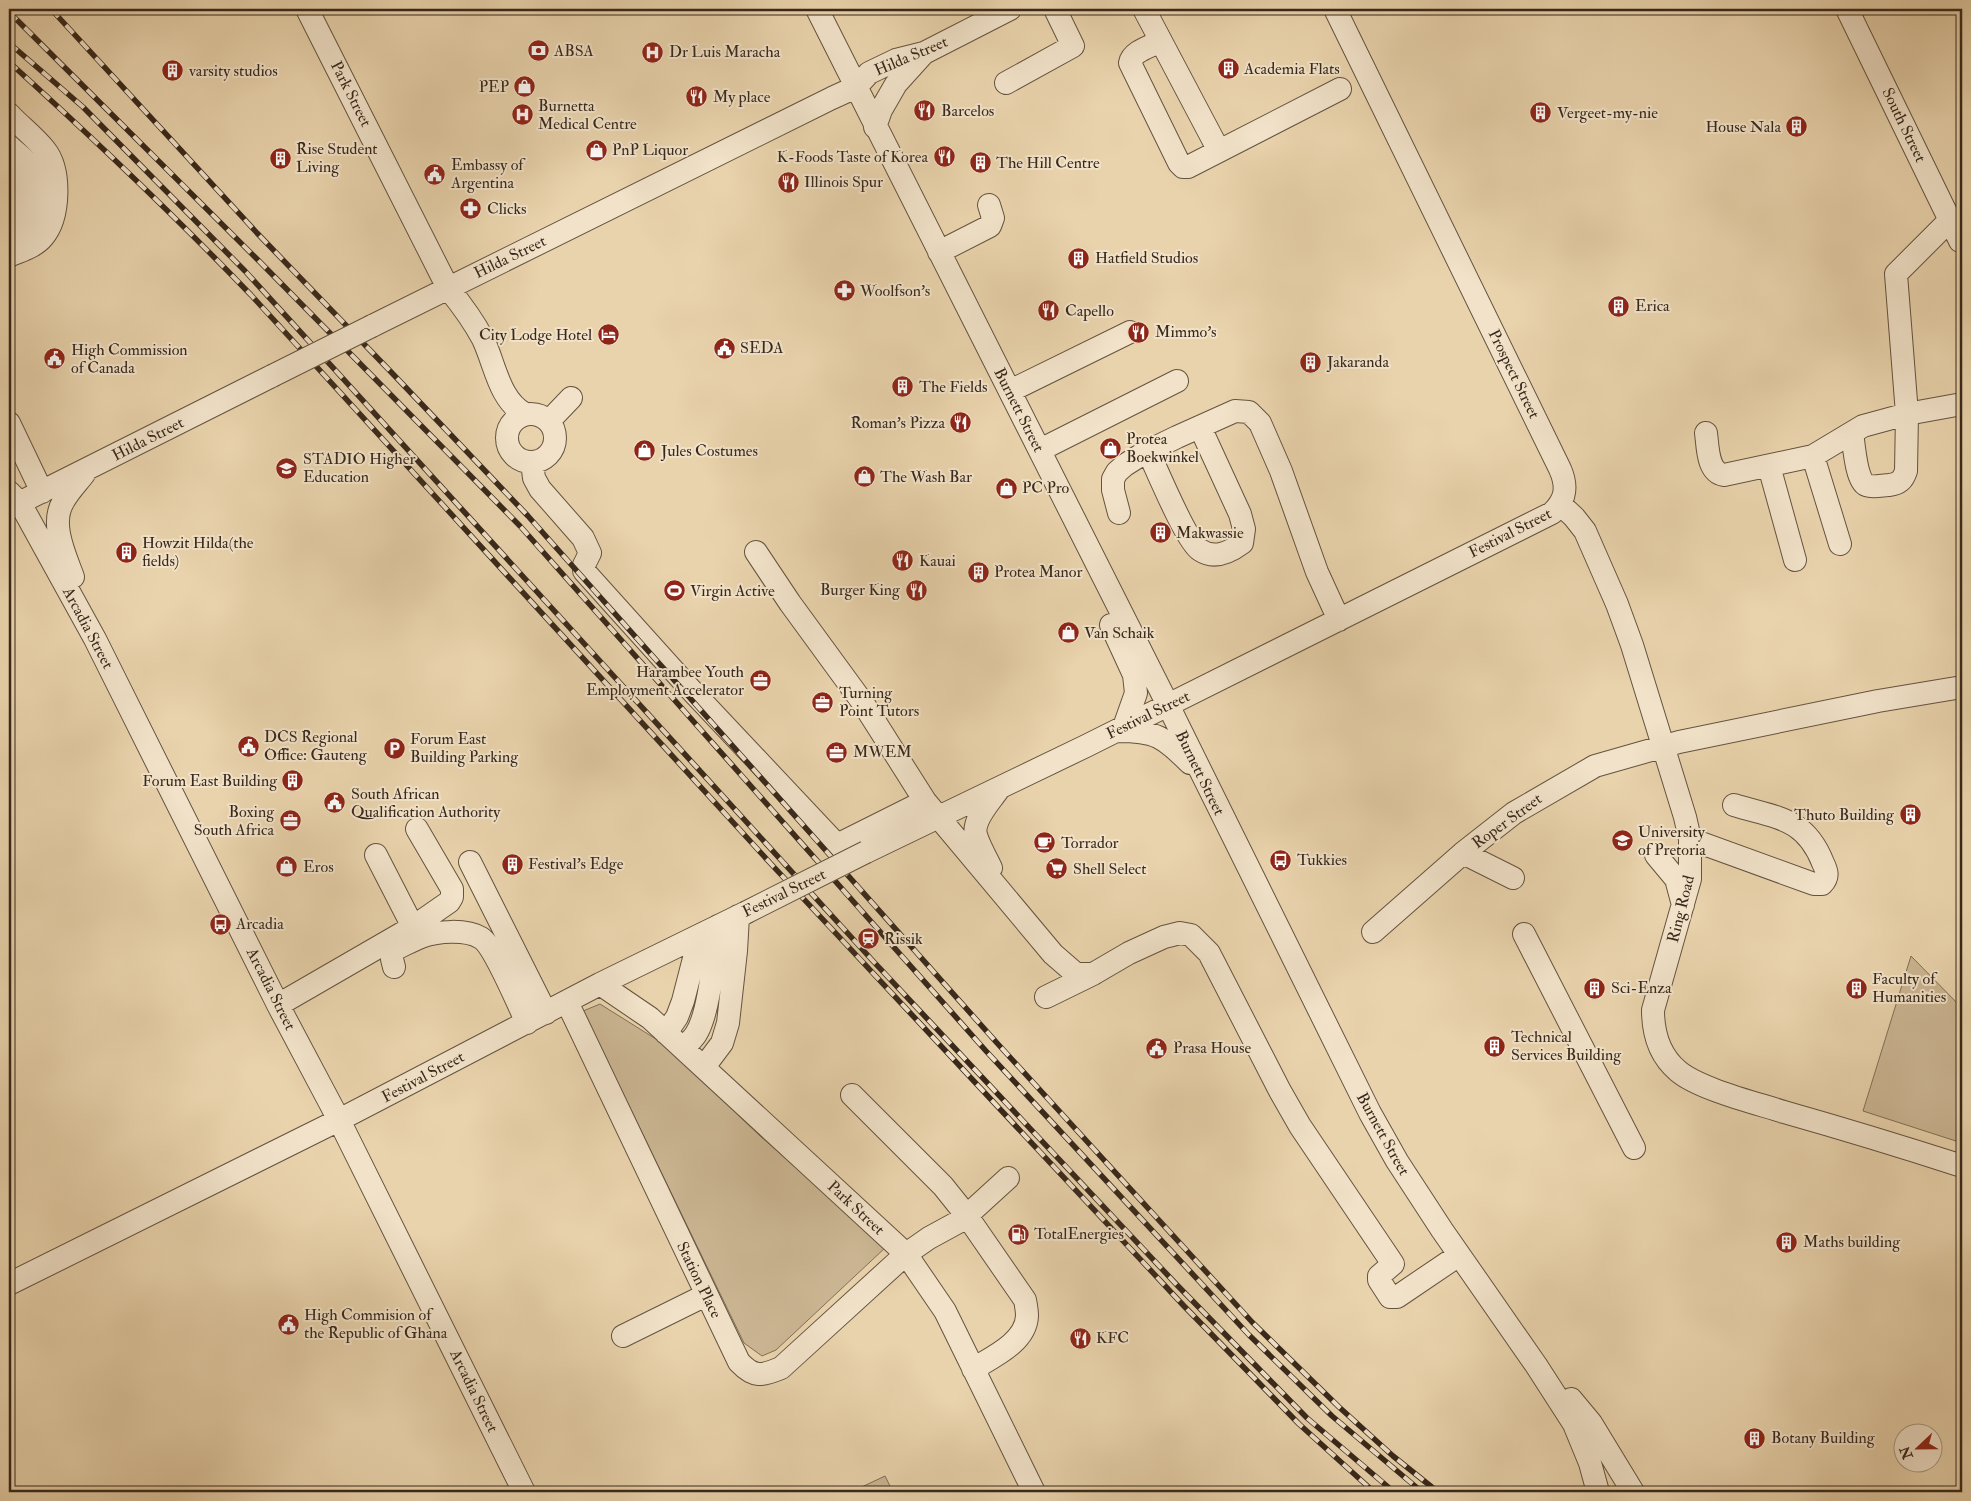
<svg xmlns="http://www.w3.org/2000/svg" width="1971" height="1501" font-family="'IM FELL Double Pica',serif">
  <style>
    .green { fill: #cbb693; stroke: #826f57 }
    .lines { fill: none; stroke-linecap: round; stroke-linejoin: round }
    .minor-casing { stroke: #64533f; stroke-width: 24 }
    .minor { stroke: #f1e2c9; stroke-width: 22 }
    .rail-casing { stroke: #38281b; stroke-width: 5.5 }
    .rail { stroke: #f1e2c9; stroke-width: 4; stroke-dasharray: 11; stroke-linecap: butt }
    .minor-bridge-casing { stroke: #64533f; stroke-width: 24; stroke-linecap: butt }
    .minor-bridge { stroke: #f1e2c9; stroke-width: 22 }
    .labels { text-anchor: middle; dominant-baseline: central; stroke-width: 4; stroke-linejoin: round; paint-order: stroke }
    .poi-label { font-size: 16px; fill: #38281b; stroke: #f1e2c9; text-anchor: start }
    .street-label { font-size: 16px; fill: #38281b; stroke: #f1e2c9 }
  </style>
  <rect width="100%" height="100%" fill="#e9d3ac"/>
  <filter id="stains"><feTurbulence type="fractalNoise" baseFrequency=".004" numOctaves="4"/><feColorMatrix values="0 0 0 0 .2 0 0 0 0 .09 0 0 0 0 .02 0 0 0 .5 -.17"/></filter>
  <radialGradient id="worn" r=".72"><stop offset=".6" stop-color="#630" stop-opacity="0"/><stop offset="1" stop-color="#630" stop-opacity=".3"/></radialGradient>
  <path class="green" d="M1911 956 1962 1008V1143L1863 1111Z
    M600 1004 667 1046 760 1136 886 1247 776 1350 762 1356 744 1343 583 1011Z
    M885 1476 893 1492H851Z"/>
  <g class="lines">
    <defs>
      <path id="minor" d="M307 9 448 288C461 304 473 320 483 339 495 364 499 400 525 414
        M817 9 1168 705 1370 1113 1397 1161 1442 1230 1536 1365 1574 1424 1590 1463 1598 1492
        M1144 9 1219 151
        M1847 9 1960 241
        M1161 41C1152 46 1132 51 1130 63L1179 163 1183 167H1188L1340 89
        M1006 83 1073 46 1055 9
        M9 114C20 126 35 137 45 150 61 170 60 217 43 237 35 247 20 251 9 256
        M875 127 881 110 896 84 924 53
        M9 146C15 152 24 158 29 165 40 183 43 215 34 234
        M9 174C20 185 27 195 29 211
        M9 204C22 221 21 228 9 245
        M1950 220 1896 274 1907 414 1962 404
        M939 252 990 226 993 218 989 205
        M372 326 832 98 856 87 869 73 896 60 924 53 1010 9
        M1010 391 1130 332
        M507 438a24 24 0 1 1 48 0a24 24 0 1 1-48 0Z
        M549 421 571 398
        M9 423 42 492
        M1706 433C1708 447 1707 472 1724 475L1813 456 1863 426 1907 414 1906 471C1903 480 1899 484 1889 485 1883 485 1872 488 1866 485 1856 480 1854 444 1852 433
        M1040 450 1177 381
        M1148 451C1157 470 1186 541 1200 550 1215 560 1230 552 1242 543L1244 529 1240 514 1200 427
        M1813 456 1840 544
        M532 462 534 478 540 489 583 538 590 553 584 565V571L692 691 837 845 925 801
        M1769 466 1795 560
        M9 492 20 503 95 639 278 1005 339 1120 524 1492
        M1561 505 1574 517 1585 531 1617 604 1632 645 1685 817 1690 839V879L1653 1010C1653 1033 1659 1055 1678 1071 1699 1089 1756 1103 1784 1112 1844 1129 1903 1147 1962 1166
        M9 508 272 376
        M1119 513 1113 490V479L1117 472 1125 465 1144 453 1177 437 1235 411 1249 412 1260 423 1281 471 1317 572 1339 620
        M756 552 790 603 863 703 925 801 1053 954 1076 974H1093L1129 953 1164 937 1180 933 1191 935 1209 953 1280 1091 1300 1126 1393 1264 1379 1276V1280L1390 1297H1397L1459 1255
        M73 577C65 555 50 524 63 502 68 492 77 483 84 474
        M1111 625 1134 675 1136 693 1124 727
        M1118 731C1157 731 1163 737 1190 763
        M1690 839 1814 884H1822C1829 877 1827 871 1823 863 1805 817 1776 818 1734 805
        M866 852 1086 746 1552 513C1566 500 1568 487 1560 469L1335 9
        M1463 853 1513 878
        M376 855 413 927
        M1656 855 1676 879 1683 905
        M470 862 546 1013
        M991 868C986 857 979 846 976 835 972 820 990 802 998 790
        M1373 932 1463 853 1514 813 1595 766 1679 742 1878 701 1962 687
        M1524 934 1634 1148
        M394 967 392 959 393 950C402 946 411 941 421 937 438 931 466 929 481 938 494 946 519 1006 527 1023
        M600 984 650 1018 906 1254 945 1311 1034 1492
        M1046 997 1093 974
        M567 1002 739 1362C754 1378 762 1376 781 1368L906 1254 929 1238 962 1220 1008 1178
        M278 1005 413 927 449 902 452 897V889L417 829
        M666 1033 677 1017 683 1001 700 935
        M683 1048C687 1044 693 1039 696 1034 710 1012 714 953 718 926
        M704 1067 722 1043 728 1023 736 951 738 916
        M852 1095 943 1186 967 1216 1025 1300C1026 1305 1027 1311 1027 1316 1026 1342 993 1357 973 1369
        M9 1284 339 1120 600 984 745 913
        M623 1336 706 1295
        M1571 1399 1591 1423 1633 1492"/>
    </defs>
    <use href="#minor" class="minor-casing"/>
    <use href="#minor" class="minor"/>
    <defs>
      <path id="rail" d="M51 9 257 233 392 373 528 516 997 1043 1252 1322 1339 1407 1393 1456 1438 1492
        M9 12 260 262 520 526 986 1051 1249 1335 1332 1416 1422 1492
        M9 43 83 107 245 271 873 961 1177 1285 1307 1418 1394 1492
        M9 62C92 137 173 214 251 295L772 865 1183 1305 1299 1424 1374 1492"/>
    </defs>
    <use href="#rail" class="rail-casing"/>
    <use href="#rail" class="rail"/>
    <defs>
      <path id="minor-bridge" d="M272 376 372 326
        M745 913 866 852"/>
    </defs>
    <use href="#minor-bridge" class="minor-bridge-casing"/>
    <use href="#minor-bridge" class="minor-bridge"/>
  </g>
  <defs>
    <symbol id="bank-disc" viewBox="-11 -11 22 22"><circle r="9.5" fill="#8f2418" stroke="#f1e2c9"/><path d="M-6-4H6V4H-6ZM0-2.3a2.3 2.3 0 1 0 0 4.6a2.3 2.3 0 1 0 0-4.6Z" fill="#fff"/></symbol>
    <symbol id="hospital-disc" viewBox="-11 -11 22 22"><circle r="9.5" fill="#8f2418" stroke="#f1e2c9"/><path d="M-5-5h3v3.5h4V-5h3V5h-3V1.5h-4V5h-3Z" fill="#fff"/></symbol>
    <symbol id="building-disc" viewBox="-11 -11 22 22"><circle r="9.5" fill="#8f2418" stroke="#f1e2c9"/><path d="M-4-6H4V6H1V3H-1V6H-4ZM-2.5-4.3h1.7v1.8h-1.7ZM.8-4.3h1.7v1.8H.8ZM-2.5-1h1.7V.8h-1.7ZM.8-1h1.7V.8H.8Z" fill="#fff"/></symbol>
    <symbol id="shop-disc" viewBox="-11 -11 22 22"><circle r="9.5" fill="#8f2418" stroke="#f1e2c9"/><path d="M-5-2.5h2.3a2.7 3.5 0 0 1 5.4 0H5L5.5 6h-11ZM-1.5-2.5h3a1.5 2.3 0 0 0-3 0Z" fill="#fff"/></symbol>
    <symbol id="restaurant-disc" viewBox="-11 -11 22 22"><circle r="9.5" fill="#8f2418" stroke="#f1e2c9"/><path d="M-5-6h1v4h1v-4h1v4h1v-4h1v5L-1.5 .5V6h-2V.5L-5-1ZM5-6V6H3V1.5H1.5Q1.5-4 5-6Z" fill="#fff"/></symbol>
    <symbol id="civic-disc" viewBox="-11 -11 22 22"><circle r="9.5" fill="#8f2418" stroke="#f1e2c9"/><path d="M-.6-6.5H3V-4.5H.6V-3L4-1V1h2V6H-6V1h2V-1L-.6-3ZM-1.2 2.5V6h2.4V2.5Z" fill="#fff"/></symbol>
    <symbol id="pharmacy-disc" viewBox="-11 -11 22 22"><circle r="9.5" fill="#8f2418" stroke="#f1e2c9"/><path d="M-2-6h4v4h4v4h-4v4h-4v-4h-4v-4h4Z" fill="#fff"/></symbol>
    <symbol id="hotel-disc" viewBox="-11 -11 22 22"><circle r="9.5" fill="#8f2418" stroke="#f1e2c9"/><path d="M-6-4.5h1.5V1H6V5H4.5V3h-9V5H-6ZM-4 0a1.8 1.8 0 1 1 3.6 0ZM.5 0V-2.5h3Q6-2.5 6 0Z" fill="#fff"/></symbol>
    <symbol id="university-disc" viewBox="-11 -11 22 22"><circle r="9.5" fill="#8f2418" stroke="#f1e2c9"/><path d="M0-5L7-2L0 1L-7-2ZM-4 1L0 2.5L4 1V4Q0 6-4 4Z" fill="#fff"/></symbol>
    <symbol id="stadium-disc" viewBox="-11 -11 22 22"><circle r="9.5" fill="#8f2418" stroke="#f1e2c9"/><path d="M0-5a6.5 5 0 1 0 0 10a6.5 5 0 1 0 0-10ZM-3.5-1.8h7v3.6h-7Z" fill="#fff"/></symbol>
    <symbol id="office-disc" viewBox="-11 -11 22 22"><circle r="9.5" fill="#8f2418" stroke="#f1e2c9"/><path d="M-6-3h4V-5.5h4V-3h4V5H-6ZM-1-4.5V-3h2v-1.5ZM-6 0V1H6V0Z" fill="#fff"/></symbol>
    <symbol id="parking-disc" viewBox="-11 -11 22 22"><circle r="9.5" fill="#8f2418" stroke="#f1e2c9"/><path d="M-3.5-5.5H1a3.5 3.5 0 0 1 0 7H-1V5.5H-3.5ZM-1-3.4V-.6H.8a1.4 1.4 0 0 0 0-2.8Z" fill="#fff"/></symbol>
    <symbol id="cafe-disc" viewBox="-11 -11 22 22"><circle r="9.5" fill="#8f2418" stroke="#f1e2c9"/><path d="M-5.5-4.5H6V0H3Q3 3.5 0 3.5H-2.5Q-5.5 3.5-5.5 0ZM3-3.2v2h1.7v-2ZM-6 4.5H4V6H-6Z" fill="#fff"/></symbol>
    <symbol id="bus-disc" viewBox="-11 -11 22 22"><circle r="9.5" fill="#8f2418" stroke="#f1e2c9"/><path d="M-5-6H5V4H4V6H2V4H-2V6H-4V4H-5ZM-3.5-4V0h7V-4ZM-3.5 1.2v1.5H-2V1.2ZM2 1.2v1.5H3.5V1.2Z" fill="#fff"/></symbol>
    <symbol id="supermarket-disc" viewBox="-11 -11 22 22"><circle r="9.5" fill="#8f2418" stroke="#f1e2c9"/><path d="M-6-5.5h2.5l.6 2H6L4.5 2H-2.5L-4.4-4H-6ZM-1.5 3.2a1.3 1.3 0 1 0 .1 0ZM3 3.2a1.3 1.3 0 1 0 .1 0Z" fill="#fff"/></symbol>
    <symbol id="station-disc" viewBox="-11 -11 22 22"><circle r="9.5" fill="#8f2418" stroke="#f1e2c9"/><path d="M-3-6H3Q5-6 5-4V2Q5 4 3 4L4.5 6H3L1.5 4h-3L-3 6H-4.5L-3 4Q-5 4-5 2V-4Q-5-6-3-6ZM-3.5-4v3h7v-3ZM-3.5 1v1.5H-2V1ZM2 1v1.5H3.5V1Z" fill="#fff"/></symbol>
    <symbol id="fuel-disc" viewBox="-11 -11 22 22"><circle r="9.5" fill="#8f2418" stroke="#f1e2c9"/><path d="M-5.5-6h7V0h2V4h1.3V-2.5L3-4.5l.8-.8L6-3V5H2.5V1h-1V6h-7ZM-4.2-4.7v3.2H.2V-4.7Z" fill="#fff"/></symbol>
  </defs>
  <g fill-rule="evenodd">
    <use href="#bank-disc" x="526" y="38" width="25" height="25"/>
    <use href="#hospital-disc" x="640" y="40" width="25" height="25"/>
    <use href="#building-disc" x="1216" y="56" width="25" height="25"/>
    <use href="#building-disc" x="160" y="58" width="25" height="25"/>
    <use href="#shop-disc" x="512" y="74" width="25" height="25"/>
    <use href="#restaurant-disc" x="684" y="84" width="25" height="25"/>
    <use href="#restaurant-disc" x="912" y="98" width="25" height="25"/>
    <use href="#building-disc" x="1528" y="100" width="25" height="25"/>
    <use href="#hospital-disc" x="510" y="102" width="25" height="25"/>
    <use href="#building-disc" x="1784" y="114" width="25" height="25"/>
    <use href="#shop-disc" x="584" y="138" width="25" height="25"/>
    <use href="#restaurant-disc" x="932" y="144" width="25" height="25"/>
    <use href="#building-disc" x="268" y="146" width="25" height="25"/>
    <use href="#building-disc" x="968" y="150" width="25" height="25"/>
    <use href="#civic-disc" x="422" y="162" width="25" height="25"/>
    <use href="#restaurant-disc" x="776" y="170" width="25" height="25"/>
    <use href="#pharmacy-disc" x="458" y="196" width="25" height="25"/>
    <use href="#building-disc" x="1066" y="246" width="25" height="25"/>
    <use href="#pharmacy-disc" x="832" y="278" width="25" height="25"/>
    <use href="#building-disc" x="1606" y="294" width="25" height="25"/>
    <use href="#restaurant-disc" x="1036" y="298" width="25" height="25"/>
    <use href="#restaurant-disc" x="1126" y="320" width="25" height="25"/>
    <use href="#hotel-disc" x="596" y="322" width="25" height="25"/>
    <use href="#civic-disc" x="712" y="336" width="25" height="25"/>
    <use href="#civic-disc" x="42" y="346" width="25" height="25"/>
    <use href="#building-disc" x="1298" y="350" width="25" height="25"/>
    <use href="#building-disc" x="890" y="374" width="25" height="25"/>
    <use href="#restaurant-disc" x="948" y="410" width="25" height="25"/>
    <use href="#shop-disc" x="1098" y="436" width="25" height="25"/>
    <use href="#shop-disc" x="632" y="438" width="25" height="25"/>
    <use href="#university-disc" x="274" y="456" width="25" height="25"/>
    <use href="#shop-disc" x="852" y="464" width="25" height="25"/>
    <use href="#shop-disc" x="994" y="476" width="25" height="25"/>
    <use href="#building-disc" x="1148" y="520" width="25" height="25"/>
    <use href="#building-disc" x="114" y="540" width="25" height="25"/>
    <use href="#restaurant-disc" x="890" y="548" width="25" height="25"/>
    <use href="#building-disc" x="966" y="560" width="25" height="25"/>
    <use href="#restaurant-disc" x="904" y="578" width="25" height="25"/>
    <use href="#stadium-disc" x="662" y="578" width="25" height="25"/>
    <use href="#shop-disc" x="1056" y="620" width="25" height="25"/>
    <use href="#office-disc" x="748" y="668" width="25" height="25"/>
    <use href="#office-disc" x="810" y="690" width="25" height="25"/>
    <use href="#civic-disc" x="236" y="734" width="25" height="25"/>
    <use href="#parking-disc" x="382" y="736" width="25" height="25"/>
    <use href="#office-disc" x="824" y="740" width="25" height="25"/>
    <use href="#building-disc" x="280" y="768" width="25" height="25"/>
    <use href="#civic-disc" x="322" y="790" width="25" height="25"/>
    <use href="#building-disc" x="1898" y="802" width="25" height="25"/>
    <use href="#office-disc" x="278" y="808" width="25" height="25"/>
    <use href="#university-disc" x="1610" y="828" width="25" height="25"/>
    <use href="#cafe-disc" x="1032" y="830" width="25" height="25"/>
    <use href="#bus-disc" x="1268" y="848" width="25" height="25"/>
    <use href="#building-disc" x="500" y="852" width="25" height="25"/>
    <use href="#shop-disc" x="274" y="854" width="25" height="25"/>
    <use href="#supermarket-disc" x="1044" y="856" width="25" height="25"/>
    <use href="#bus-disc" x="208" y="912" width="25" height="25"/>
    <use href="#station-disc" x="856" y="926" width="25" height="25"/>
    <use href="#building-disc" x="1582" y="976" width="25" height="25"/>
    <use href="#building-disc" x="1844" y="976" width="25" height="25"/>
    <use href="#building-disc" x="1482" y="1034" width="25" height="25"/>
    <use href="#civic-disc" x="1144" y="1036" width="25" height="25"/>
    <use href="#fuel-disc" x="1006" y="1222" width="25" height="25"/>
    <use href="#building-disc" x="1774" y="1230" width="25" height="25"/>
    <use href="#civic-disc" x="276" y="1312" width="25" height="25"/>
    <use href="#restaurant-disc" x="1068" y="1326" width="25" height="25"/>
    <use href="#building-disc" x="1742" y="1426" width="25" height="25"/>
  </g>
  <g class="labels">
    <g class="poi-label">
      <text x="554" y="51">ABSA</text>
      <text x="669" y="52">Dr Luis Maracha</text>
      <text x="1244" y="69">Academia Flats</text>
      <text x="189" y="71">varsity studios</text>
      <text x="509" y="87" text-anchor="end">PEP</text>
      <text x="713" y="97">My place</text>
      <text x="538" y="106">Burnetta<tspan x="538" dy="18">Medical Centre</tspan></text>
      <text x="941" y="111">Barcelos</text>
      <text x="1557" y="113">Vergeet-my-nie</text>
      <text x="1781" y="127" text-anchor="end">House Nala</text>
      <text x="296" y="149">Rise Student<tspan x="296" dy="18">Living</tspan></text>
      <text x="612" y="150">PnP Liquor</text>
      <text x="928" y="157" text-anchor="end">K-Foods Taste of Korea</text>
      <text x="996" y="163">The Hill Centre</text>
      <text x="451" y="165">Embassy of<tspan x="451" dy="18">Argentina</tspan></text>
      <text x="804" y="182">Illinois Spur</text>
      <text x="487" y="209">Clicks</text>
      <text x="1095" y="258">Hatfield Studios</text>
      <text x="860" y="291">Woolfson's</text>
      <text x="1635" y="306">Erica</text>
      <text x="1065" y="311">Capello</text>
      <text x="1155" y="332">Mimmo's</text>
      <text x="592" y="335" text-anchor="end">City Lodge Hotel</text>
      <text x="740" y="348">SEDA</text>
      <text x="71" y="350">High Commission<tspan x="71" dy="18">of Canada</tspan></text>
      <text x="1327" y="362">Jakaranda</text>
      <text x="919" y="387">The Fields</text>
      <text x="945" y="423" text-anchor="end">Roman's Pizza</text>
      <text x="1126" y="439">Protea<tspan x="1126" dy="18">Boekwinkel</tspan></text>
      <text x="661" y="451">Jules Costumes</text>
      <text x="303" y="459">STADIO Higher<tspan x="303" dy="18">Education</tspan></text>
      <text x="880" y="477">The Wash Bar</text>
      <text x="1022" y="488">PC Pro</text>
      <text x="1176" y="533">Makwassie</text>
      <text x="142" y="543">Howzit Hilda(the<tspan x="142" dy="18">fields)</tspan></text>
      <text x="919" y="561">Kauai</text>
      <text x="994" y="572">Protea Manor</text>
      <text x="900" y="590" text-anchor="end">Burger King</text>
      <text x="690" y="591">Virgin Active</text>
      <text x="1084" y="633">Van Schaik</text>
      <text x="744" y="672" text-anchor="end">Harambee Youth<tspan x="744" dy="18">Employment Accelerator</tspan></text>
      <text x="839" y="693">Turning<tspan x="839" dy="18">Point Tutors</tspan></text>
      <text x="264" y="737">DCS Regional<tspan x="264" dy="18">Office: Gauteng</tspan></text>
      <text x="410" y="739">Forum East<tspan x="410" dy="18">Building Parking</tspan></text>
      <text x="853" y="752">MWEM</text>
      <text x="277" y="781" text-anchor="end">Forum East Building</text>
      <text x="351" y="794">South African<tspan x="351" dy="18">Qualification Authority</tspan></text>
      <text x="274" y="812" text-anchor="end">Boxing<tspan x="274" dy="18">South Africa</tspan></text>
      <text x="1894" y="815" text-anchor="end">Thuto Building</text>
      <text x="1638" y="832">University<tspan x="1638" dy="18">of Pretoria</tspan></text>
      <text x="1061" y="843">Torrador</text>
      <text x="1297" y="860">Tukkies</text>
      <text x="528" y="864">Festival's Edge</text>
      <text x="303" y="867">Eros</text>
      <text x="1073" y="869">Shell Select</text>
      <text x="236" y="924">Arcadia</text>
      <text x="884" y="939">Rissik</text>
      <text x="1872" y="979">Faculty of<tspan x="1872" dy="18">Humanities</tspan></text>
      <text x="1611" y="988">Sci-Enza</text>
      <text x="1511" y="1037">Technical<tspan x="1511" dy="18">Services Building</tspan></text>
      <text x="1173" y="1048">Prasa House</text>
      <text x="1034" y="1234">TotalEnergies</text>
      <text x="1803" y="1242">Maths building</text>
      <text x="304" y="1315">High Commision of<tspan x="304" dy="18">the Republic of Ghana</tspan></text>
      <text x="1096" y="1338">KFC</text>
      <text x="1771" y="1438">Botany Building</text>
    </g>
    <g class="street-label">
      <text transform="translate(911 56) rotate(-23)">Hilda Street</text>
      <text transform="translate(351 94) rotate(63)">Park Street</text>
      <text transform="translate(1904 125) rotate(64)">South Street</text>
      <text transform="translate(510 257) rotate(-26)">Hilda Street</text>
      <text transform="translate(1514 374) rotate(64)">Prospect Street</text>
      <text transform="translate(1019 410) rotate(63)">Burnett Street</text>
      <text transform="translate(148 439) rotate(-27)">Hilda Street</text>
      <text transform="translate(1510 533) rotate(-27)">Festival Street</text>
      <text transform="translate(88 628) rotate(62)">Arcadia Street</text>
      <text transform="translate(1148 715) rotate(-26)">Festival Street</text>
      <text transform="translate(1200 773) rotate(64)">Burnett Street</text>
      <text transform="translate(1507 821) rotate(-36)">Roper Street</text>
      <text transform="translate(784 893) rotate(-26)">Festival Street</text>
      <text transform="translate(1681 909) rotate(-76)">Ring Road</text>
      <text transform="translate(271 989) rotate(63)">Arcadia Street</text>
      <text transform="translate(423 1077) rotate(-28)">Festival Street</text>
      <text transform="translate(1383 1134) rotate(61)">Burnett Street</text>
      <text transform="translate(856 1208) rotate(43)">Park Street</text>
      <text transform="translate(699 1280) rotate(64)">Station Place</text>
      <text transform="translate(474 1391) rotate(64)">Arcadia Street</text>
    </g>
  </g>
  <rect width="1971" height="1501" fill="none" stroke="#e9d3ac" stroke-width="30"/>
  <rect x="10" y="10" width="1951" height="1481" fill="none" stroke="#38281b" stroke-width="2.5"/>
  <rect x="15" y="15" width="1941" height="1471" fill="none" stroke="#38281b"/>
  <g transform="translate(1918 1448) rotate(248)"><circle r="24" fill="#f1e2c9" stroke="#a79883"/>
  <path d="M0-4L9 19L0 12L-9 19Z" fill="#8f2418"/>
  <text y="-8" font-size="14" font-weight="bold" text-anchor="middle" fill="#38281b">N</text>
  </g>
  <rect width="100%" height="100%" filter="url(#stains)"/>
  <rect width="100%" height="100%" fill="url(#worn)"/>
</svg>
